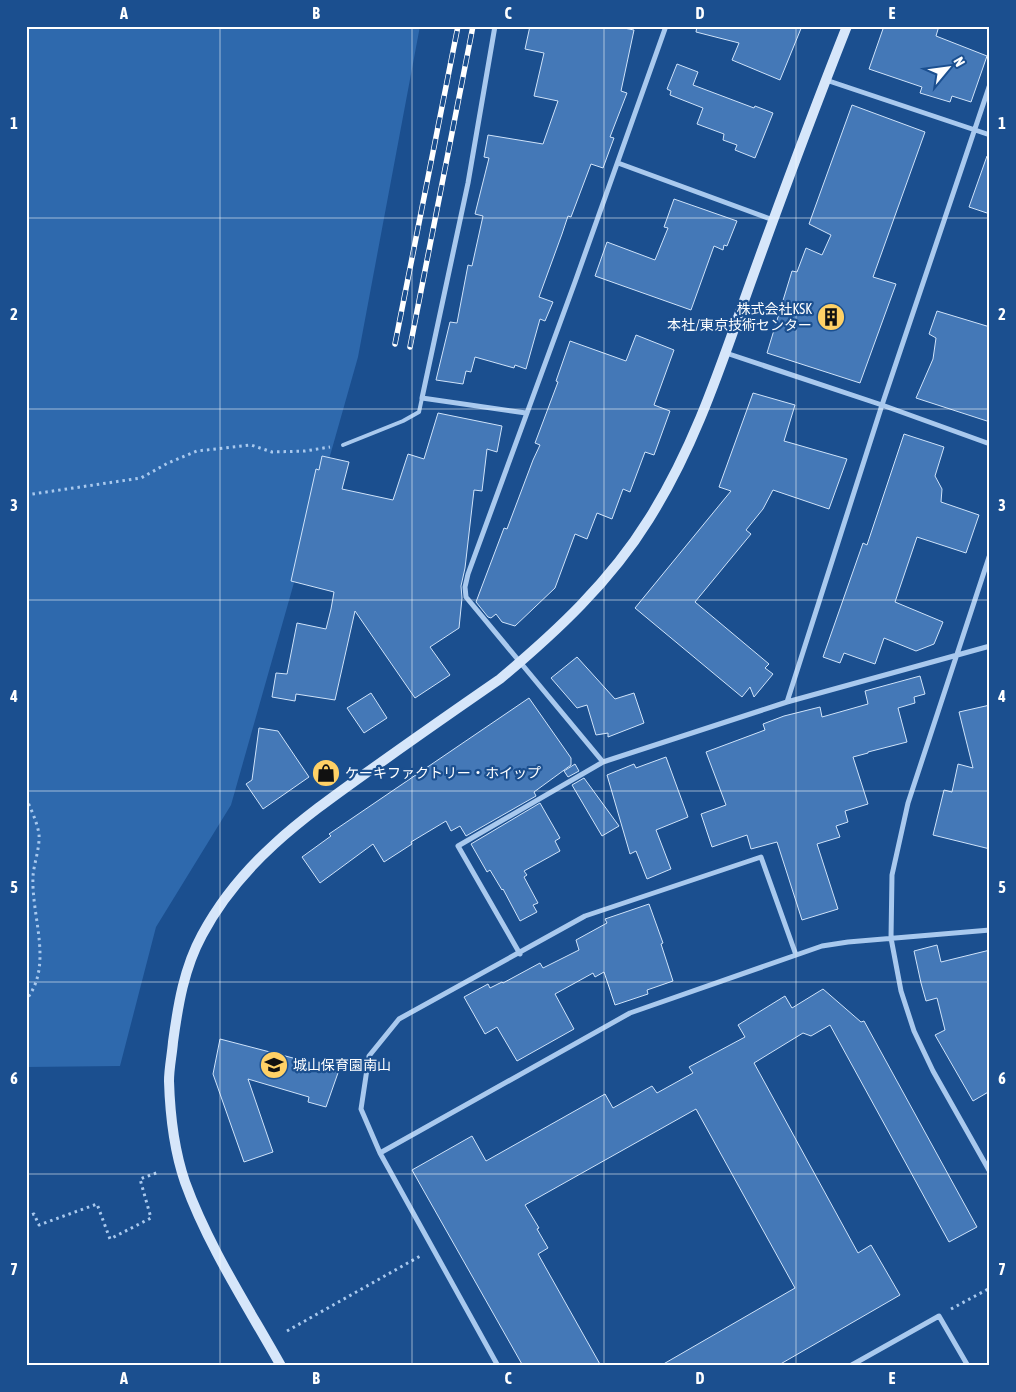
<svg xmlns="http://www.w3.org/2000/svg" width="1016" height="1392" font-family="'Asap Condensed','Noto Sans JP',sans-serif">
  <style>
    .green { fill: #2e69ad }
    .building { fill: #4478b7; stroke: #cfe3fa }
    .lines { fill: none; stroke-linecap: round; stroke-linejoin: round }
    .path { stroke: #a9c9ee; stroke-width: 3; stroke-dasharray: 2.5 4; stroke-linecap: butt }
    .lane { stroke: #a9c9ee; stroke-width: 4 }
    .street { stroke: #a9c9ee; stroke-width: 5 }
    .secondary { stroke: #d6e6fa; stroke-width: 10 }
    .rail-casing { stroke: #fff; stroke-width: 5.5 }
    .rail { stroke: #1b4f8f; stroke-width: 4; stroke-dasharray: 11; stroke-linecap: butt }
    .grid { fill: none; stroke: #fff; stroke-width: 1; stroke-opacity: 0.55 }
    .labels { text-anchor: middle; dominant-baseline: central; stroke-width: 4.5; stroke-linejoin: round; paint-order: stroke }
    .poi-label { font-size: 14px; fill: #fff; stroke: #1b4f8f; text-anchor: start }
    .neatline { fill: none; stroke: #fff; stroke-width: 2 }
    .grid-label { font-size: 16px; text-anchor: middle; font-weight: bold; fill: #fff }
  </style>
  <rect width="100%" height="100%" fill="#1b4f8f"/>
  <path class="green" d="M26 26H420L358 357 231 805 156 927 120 1066 26 1067Z"/>
  <path class="building" d="M530 26H614L634 30 621 91 627 93 610 137 614 138 603 168 591 164 571 217 568 216 562 234 539 297 553 302 545 321 540 319 526 369 515 365 514 368 475 357 471 372 466 371 463 384 436 380 450 322 457 323 468 265 472 266 483 216 475 214 489 158 484 157 488 135 543 144 558 101 534 96 544 53 525 49Z
    M697 26H802L780 80 732 60 739 43 696 32Z
    M884 26H939L936 36 987 56 971 102 952 96 950 102 920 93 922 87 869 69Z
    M677 64 698 72 693 85 754 108 755 106 773 113 755 158 735 150 737 145 723 140 724 134 697 124 703 108 670 95 671 91 667 89Z
    M852 105 925 132 873 277 896 284 860 383 767 353 792 271 797 272 806 248 822 255 831 235 809 224Z
    M987 156H990V214L969 207Z
    M674 199 737 221 727 246 724 245 723 250 714 246 691 310 595 276 607 242 655 260 668 228 664 227Z
    M937 311 990 327V422L916 398 933 359 936 338 929 334Z
    M636 335 674 350 654 405 670 411 654 455 645 452 630 492 623 489 612 519 597 513 587 539 575 534 555 588 515 626 502 622 496 614 491 618 488 617 476 602 504 528 507 529 533 460 540 445 535 443 558 382 556 381 570 341 626 361Z
    M753 393 795 405 784 441 847 459 829 509 773 490 763 509 746 530 751 534 695 602 769 664 765 668 773 674 754 697 750 687 742 697 635 608 731 491 719 487Z
    M438 413 502 426 497 452 487 449 482 491 474 490 465 568 461 586 462 598 459 628 430 647 450 675 415 698 355 611 335 700 296 694 295 701 272 697 276 673 287 674 297 623 326 629 331 609 334 592 291 581 316 469 319 470 322 456 349 462 342 489 393 500 408 454 424 459Z
    M904 434 944 447 935 476 942 489 941 502 979 515 966 553 917 537 895 602 943 622 934 644 916 651 884 638 875 664 844 653 840 663 823 657 863 543 867 545Z
    M577 657 615 699 634 693 644 723 608 737V733L596 735 587 705 577 708 551 678Z
    M920 676 925 694 914 697 915 703 898 708 907 742 868 752V753L853 757 868 804 845 811 848 822 836 826 840 837 817 844 838 909 802 920 777 842 751 849 747 835 712 847 701 814 726 805 706 752 765 730 763 724 784 716 820 707 822 717 868 704 865 691Z
    M371 693 387 718 364 733 347 708Z
    M529 698 571 758V765L534 792 536 796 466 836 460 826 451 831 446 821 411 842 412 844 384 862 373 844 320 883 302 857 331 836 329 834Z
    M990 705V849L933 835 944 790 952 792 958 764 973 768 959 712Z
    M259 728 278 731 309 777 263 809 246 784 252 780Z
    M666 757 688 817 656 830 671 869 647 879 636 851 630 854 607 775 634 764 636 768Z
    M575 764 579 771 568 777 564 771Z
    M584 778 619 826 602 836 572 785Z
    M540 803 560 838 555 841 560 851 524 871 527 875 524 877 538 903 533 905 537 912 520 921 503 889 502 890 490 870 487 872 471 844Z
    M649 904 663 943 661 944 673 981 647 990 648 994 615 1005 604 972 595 977 593 973 555 994 574 1029 517 1061 497 1027 485 1034 464 997 488 984 490 988 502 982 503 983 540 963 543 968 579 950 576 940 607 923 605 919Z
    M937 945 941 962 990 950V1091L973 1101 935 1035 945 1030 937 998 926 1001 921 983 914 951Z
    M823 989 861 1022 864 1021 977 1227 949 1242 830 1025 811 1036 803 1033 754 1063 858 1253 871 1245 900 1295 777 1366H660L795 1288 696 1109 525 1205 539 1228 537 1229 548 1248 538 1254 601 1366H523L412 1170 472 1136 486 1161 605 1094 613 1108 652 1086 657 1093 693 1073 689 1067 745 1037 738 1025 785 996 792 1008Z
    M220 1039 339 1070 326 1107 308 1102 309 1097 248 1079 273 1152 244 1162 213 1074Z"/>
  <g class="lines">
    <path class="path" d="M26 495 141 478 168 463 197 451 251 445 272 452 305 451 330 447
      M26 798C31 809 37 822 39 834 40 848 34 863 33 876 31 917 54 965 26 1000
      M26 1217 34 1214 39 1225 97 1204 110 1239 151 1218 140 1179 159 1172
      M951 1309 990 1288
      M287 1331 422 1255"/>
    <path class="lane" d="M343 445 403 421 419 412 422 398"/>
    <path class="street" d="M495 26 468 183 422 398 526 413
      M666 26 575 282 468 574 465 587 466 597 603 762 787 702 990 646
      M826 80 990 135
      M618 163 773 220
      M726 353 882 405 990 444
      M990 554 908 803 892 875 891 938 901 991 914 1031 933 1071 990 1172
      M787 702 882 405 990 84
      M520 954 458 846 603 762
      M380 1153 630 1013 822 946 848 942 990 930
      M498 1366 380 1153 361 1109 369 1056 399 1019 585 916 761 857 796 955
      M850 1366 939 1316 968 1366"/>
    <path class="secondary" d="M281 1366C248 1307 208 1246 185 1182 174 1150 170 1114 169 1081 169 1068 172 1055 173 1042 178 1005 184 968 202 935 242 860 306 816 373 768 415 738 458 708 500 679 556 632 610 582 649 519 695 446 721 365 750 284 781 198 813 112 847 26"/>
    <defs>
      <path id="rail" d="M395 344 458 26
        M410 347 473 26"/>
    </defs>
    <use href="#rail" class="rail-casing"/>
    <use href="#rail" class="rail"/>
  </g>
  <path class="grid" d="M220 26V1366M412 26V1366M604 26V1366M796 26V1366M26 218H990M26 409H990M26 600H990M26 791H990M26 982H990M26 1174H990"/>
  <defs>
    <symbol id="building-disc" viewBox="-11 -11 22 22"><circle r="9.5" fill="#ffd166" stroke="#1b4f8f"/><path d="M-4-6H4V6H1V3H-1V6H-4ZM-2.5-4.3h1.7v1.8h-1.7ZM.8-4.3h1.7v1.8H.8ZM-2.5-1h1.7V.8h-1.7ZM.8-1h1.7V.8H.8Z" fill="#111"/></symbol>
    <symbol id="shop-disc" viewBox="-11 -11 22 22"><circle r="9.5" fill="#ffd166" stroke="#1b4f8f"/><path d="M-5-2.5h2.3a2.7 3.5 0 0 1 5.4 0H5L5.5 6h-11ZM-1.5-2.5h3a1.5 2.3 0 0 0-3 0Z" fill="#111"/></symbol>
    <symbol id="school-disc" viewBox="-11 -11 22 22"><circle r="9.5" fill="#ffd166" stroke="#1b4f8f"/><path d="M0-5L7-2L0 1L-7-2ZM-4 1L0 2.5L4 1V4Q0 6-4 4Z" fill="#111"/></symbol>
  </defs>
  <g fill-rule="evenodd">
    <use href="#building-disc" x="815" y="301" width="32" height="32"/>
    <use href="#shop-disc" x="310" y="757" width="32" height="32"/>
    <use href="#school-disc" x="258" y="1049" width="32" height="32"/>
  </g>
  <g class="labels">
    <g class="poi-label">
      <text x="812" y="309" text-anchor="end">株式会社KSK<tspan x="812" dy="16">本社/東京技術センター</tspan></text>
      <text x="345" y="773">ケーキファクトリー・ホイップ</text>
      <text x="293" y="1065">城山保育園南山</text>
    </g>
  </g>
  <rect width="1016" height="1392" fill="none" stroke="#1b4f8f" stroke-width="55"/>
  <g transform="translate(948 68) rotate(61)" stroke="#1b4f8f" stroke-width="4" paint-order="stroke">
  <path d="M0-4L9 19L0 12L-9 19Z" fill="#ffffff"/>
  <text y="-8" font-size="14" font-weight="bold" text-anchor="middle" fill="#ffffff">N</text>
  </g>
  <rect x="28" y="28" width="960" height="1336" class="neatline"/>
  <g class="grid-label">
    <text x="124" y="19">A</text>
    <text x="316" y="19">B</text>
    <text x="508" y="19">C</text>
    <text x="700" y="19">D</text>
    <text x="892" y="19">E</text>
    <text x="14" y="129">1</text>
    <text x="1002" y="129">1</text>
    <text x="14" y="320">2</text>
    <text x="1002" y="320">2</text>
    <text x="14" y="511">3</text>
    <text x="1002" y="511">3</text>
    <text x="14" y="702">4</text>
    <text x="1002" y="702">4</text>
    <text x="14" y="893">5</text>
    <text x="1002" y="893">5</text>
    <text x="14" y="1084">6</text>
    <text x="1002" y="1084">6</text>
    <text x="14" y="1275">7</text>
    <text x="1002" y="1275">7</text>
    <text x="124" y="1384">A</text>
    <text x="316" y="1384">B</text>
    <text x="508" y="1384">C</text>
    <text x="700" y="1384">D</text>
    <text x="892" y="1384">E</text>
  </g>
</svg>
